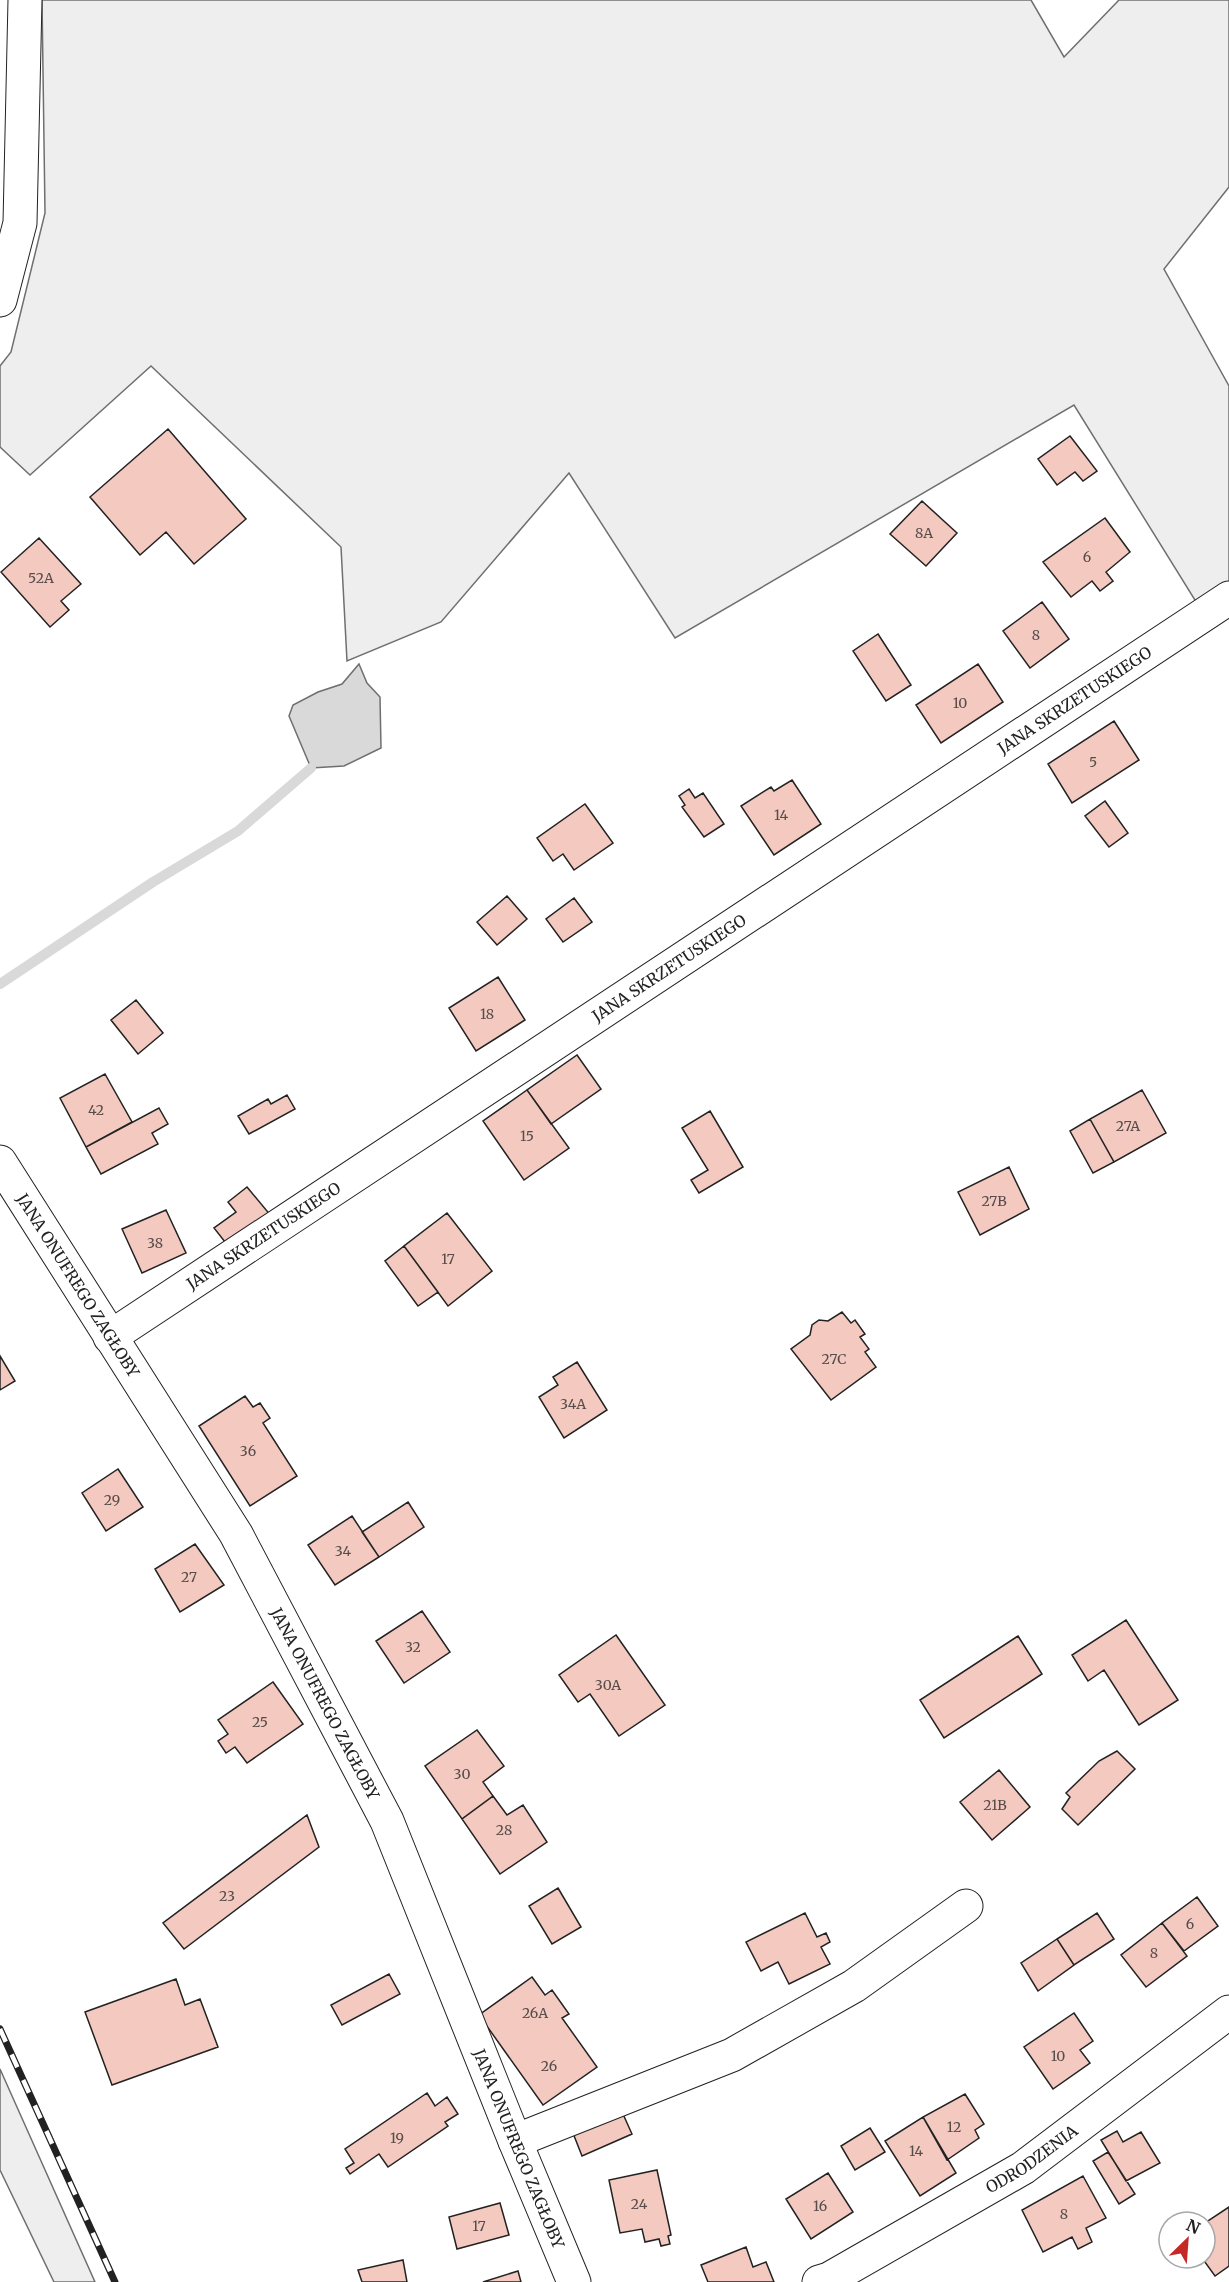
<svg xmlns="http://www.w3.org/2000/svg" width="1229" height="2282" font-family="Merriweather,serif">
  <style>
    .green { fill: #eee; stroke: #6f6f6f; stroke-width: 1.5 }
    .water { fill: #d9d9d9; stroke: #6f6f6f; stroke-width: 1.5 }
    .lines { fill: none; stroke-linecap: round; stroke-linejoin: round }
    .stream { stroke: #d9d9d9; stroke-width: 10 }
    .building { fill: #f3c9c0; stroke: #222; stroke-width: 1.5 }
    .minor-casing { stroke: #222; stroke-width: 35 }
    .minor { stroke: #fff; stroke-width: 33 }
    .rail-casing { stroke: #222; stroke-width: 7 }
    .rail { stroke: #fff; stroke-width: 4.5; stroke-dasharray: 14; stroke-linecap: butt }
    .labels { text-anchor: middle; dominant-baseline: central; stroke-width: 4.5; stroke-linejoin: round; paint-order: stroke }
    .number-label { font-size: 14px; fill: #564c4a }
    .street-label { font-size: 16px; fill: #222; stroke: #fff }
  </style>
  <rect width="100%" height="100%" fill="#fff"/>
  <path class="green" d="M42 0H1031L1064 57 1119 0H1229V187L1164 269 1229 386V584L1198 605 1074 405 675 638 569 473 441 622 347 661 341 547 151 366 30 475 0 447V366L11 352 45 213Z
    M0 2069 95 2282H54L0 2170Z"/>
  <path class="water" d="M359 664 367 683 380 697 381 748 344 766 311 768 289 716 293 705 318 692 342 684Z"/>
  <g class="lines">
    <path class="stream" d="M0 984 153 882 238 831 311 768"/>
  </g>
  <path class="building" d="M168 429 246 519 194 564 166 532 140 555 90 497Z
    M1070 436 1097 471 1083 481 1075 472 1057 485 1038 459Z
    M922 501 957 533 926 566 890 534Z
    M1105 518 1130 552 1106 572 1113 581 1100 591 1092 581 1071 597 1043 562Z
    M39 538 81 584 61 601 69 610 50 627 1 572Z
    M1042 602 1069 639 1030 668 1003 631Z
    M878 634 911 685 886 701 853 651Z
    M978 664 1003 702 941 743 916 705Z
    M1114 721 1139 760 1072 803 1048 764Z
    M792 780 821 824 774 855 741 806 771 787 774 791Z
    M689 789 695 798 703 793 724 824 704 837 682 807 685 805 679 796Z
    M1105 801 1128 833 1109 847 1085 816Z
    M585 804 613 843 574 870 563 854 553 861 537 838Z
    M507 896 527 919 497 945 477 922Z
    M574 898 592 922 563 942 546 919Z
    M498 977 525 1020 476 1051 449 1008Z
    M136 1000 163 1033 138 1054 111 1020Z
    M577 1055 601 1089 551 1124 527 1090Z
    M105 1074 132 1122 86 1147 60 1098Z
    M527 1090 569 1148 524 1180 483 1121Z
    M1142 1090 1166 1133 1114 1162 1090 1119Z
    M287 1095 295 1109 249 1134 238 1116 268 1099 271 1104Z
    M159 1108 168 1124 152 1133 158 1144 101 1174 86 1147Z
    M710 1111 743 1167 699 1193 691 1180 708 1170 682 1128Z
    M1090 1119 1114 1162 1093 1173 1070 1131Z
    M1009 1167 1029 1209 980 1235 958 1192Z
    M247 1187 272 1217 229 1247 214 1228 236 1212 228 1202Z
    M166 1210 186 1253 142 1273 122 1229Z
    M447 1213 492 1271 448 1306 404 1246Z
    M404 1246 438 1292 418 1306 385 1261Z
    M842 1312 851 1323 855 1320 865 1334 860 1337 869 1349 865 1352 876 1367 831 1400 791 1349 810 1335 812 1325 819 1320 828 1321Z
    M0 1356 15 1381 0 1390Z
    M577 1362 607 1410 564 1438 539 1397 558 1385 553 1377Z
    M245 1396 253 1407 260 1403 270 1418 263 1423 297 1476 250 1506 199 1426Z
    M118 1469 143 1507 106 1531 82 1493Z
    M408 1502 424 1527 379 1557 362 1532Z
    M352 1516 379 1557 335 1585 308 1545Z
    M195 1544 224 1585 180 1612 155 1569Z
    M422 1611 450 1652 404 1683 376 1641Z
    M1126 1620 1178 1700 1139 1725 1104 1670 1088 1681 1072 1655Z
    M616 1635 665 1705 619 1736 590 1694 578 1702 559 1675Z
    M1018 1636 1042 1674 944 1738 920 1700Z
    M273 1682 303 1724 247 1763 235 1747 226 1753 218 1741 228 1734 218 1720Z
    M477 1730 504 1766 483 1782 493 1796 462 1819 425 1766Z
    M1117 1751 1135 1769 1078 1825 1062 1809 1070 1797 1066 1793 1099 1761Z
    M999 1770 1030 1807 992 1840 960 1802Z
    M493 1796 507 1815 523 1805 547 1842 500 1874 462 1819Z
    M307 1815 319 1847 184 1949 163 1923Z
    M558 1888 581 1927 552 1944 529 1906Z
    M1197 1897 1218 1926 1184 1951 1162 1923Z
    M805 1913 817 1937 826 1933 830 1942 821 1947 830 1964 789 1984 778 1962 761 1971 746 1942Z
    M1097 1913 1114 1939 1074 1965 1057 1939Z
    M1162 1923 1187 1956 1146 1987 1121 1955Z
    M1057 1939 1074 1965 1038 1991 1021 1963Z
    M389 1974 400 1994 342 2025 331 2005Z
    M532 1977 545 1995 552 1990 569 2014 562 2018 597 2067 543 2105 479 2015Z
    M176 1979 185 2005 200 1999 218 2047 112 2085 85 2012Z
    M1074 2013 1093 2041 1080 2050 1090 2063 1053 2089 1024 2047Z
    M427 2093 435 2106 447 2097 458 2114 445 2122 448 2126 388 2167 379 2154 350 2174 346 2168 354 2163 345 2149Z
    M965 2094 984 2124 975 2130 979 2138 947 2160 923 2117Z
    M623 2114 632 2134 582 2156 571 2128Z
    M923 2117 956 2173 920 2196 885 2141Z
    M870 2128 885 2152 855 2170 841 2146Z
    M1117 2131 1123 2142 1141 2132 1160 2163 1126 2181 1101 2140Z
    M1108 2152 1135 2194 1119 2204 1093 2161Z
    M657 2170 671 2235 668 2236 670 2244 661 2246 659 2239 645 2242 642 2229 620 2233 609 2180Z
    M828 2173 853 2212 811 2239 786 2199Z
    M1083 2176 1106 2218 1086 2228 1092 2242 1078 2249 1072 2237 1043 2252 1022 2210Z
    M500 2203 509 2235 457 2249 449 2217Z
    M1229 2207V2266L1215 2276 1202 2258H1205V2223Z
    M746 2247 753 2267 766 2262 774 2282H708L701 2265Z
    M403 2260 407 2282H362L358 2270Z
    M518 2271 521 2282H483Z"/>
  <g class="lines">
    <defs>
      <g id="minor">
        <path d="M0 300 20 223 25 0"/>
        <path id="s1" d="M0 1162 236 1534 387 1821 515 2141 574 2282"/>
        <path id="s2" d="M110 1337 1229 598"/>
        <path d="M515 2141 732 2055 854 1986 966 1906"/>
        <path id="s3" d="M819 2282 829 2279 1023 2168 1229 2012"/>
      </g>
    </defs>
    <use href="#minor" class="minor-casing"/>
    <use href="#minor" class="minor"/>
    <defs>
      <path id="rail" d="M0 2029 115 2282"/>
    </defs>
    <use href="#rail" class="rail-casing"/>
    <use href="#rail" class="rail"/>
  </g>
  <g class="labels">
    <g class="number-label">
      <text x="924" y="533">8A</text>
      <text x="1087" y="557">6</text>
      <text x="41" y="578">52A</text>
      <text x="1036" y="635">8</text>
      <text x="960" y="703">10</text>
      <text x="1093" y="762">5</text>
      <text x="781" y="815">14</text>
      <text x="487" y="1014">18</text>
      <text x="96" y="1110">42</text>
      <text x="1128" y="1126">27A</text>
      <text x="527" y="1136">15</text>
      <text x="994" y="1201">27B</text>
      <text x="155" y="1243">38</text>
      <text x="448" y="1259">17</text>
      <text x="834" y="1359">27C</text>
      <text x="573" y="1404">34A</text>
      <text x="248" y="1451">36</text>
      <text x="112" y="1500">29</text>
      <text x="343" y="1551">34</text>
      <text x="189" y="1577">27</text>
      <text x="413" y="1647">32</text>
      <text x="608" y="1685">30A</text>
      <text x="260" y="1722">25</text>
      <text x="462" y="1774">30</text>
      <text x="995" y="1805">21B</text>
      <text x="504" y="1830">28</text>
      <text x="227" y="1896">23</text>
      <text x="1190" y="1924">6</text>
      <text x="1154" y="1953">8</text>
      <text x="535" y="2013">26A</text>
      <text x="1058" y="2056">10</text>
      <text x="549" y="2066">26</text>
      <text x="954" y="2127">12</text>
      <text x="397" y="2138">19</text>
      <text x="916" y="2151">14</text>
      <text x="639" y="2204">24</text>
      <text x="820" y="2206">16</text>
      <text x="1064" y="2214">8</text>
      <text x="479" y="2226">17</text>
    </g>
    <g class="street-label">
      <text stroke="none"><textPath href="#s2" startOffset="1156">JANA SKRZETUSKIEGO</textPath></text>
      <text stroke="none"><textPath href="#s2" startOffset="670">JANA SKRZETUSKIEGO</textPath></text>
      <text stroke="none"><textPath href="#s2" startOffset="184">JANA SKRZETUSKIEGO</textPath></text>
      <text stroke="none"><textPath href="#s1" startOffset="146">JANA ONUFREGO ZAGŁOBY</textPath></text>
      <text stroke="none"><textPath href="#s1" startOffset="632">JANA ONUFREGO ZAGŁOBY</textPath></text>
      <text stroke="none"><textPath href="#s1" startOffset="1118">JANA ONUFREGO ZAGŁOBY</textPath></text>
      <text stroke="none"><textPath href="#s3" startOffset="246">ODRODZENIA</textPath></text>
    </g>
  </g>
  <g transform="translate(1187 2240) rotate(25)"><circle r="28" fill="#ffffff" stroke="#a7a7a7" stroke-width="1.5"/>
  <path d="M0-4.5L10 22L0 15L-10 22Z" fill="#c62828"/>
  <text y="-9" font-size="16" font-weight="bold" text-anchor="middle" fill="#222222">N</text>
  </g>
</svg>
